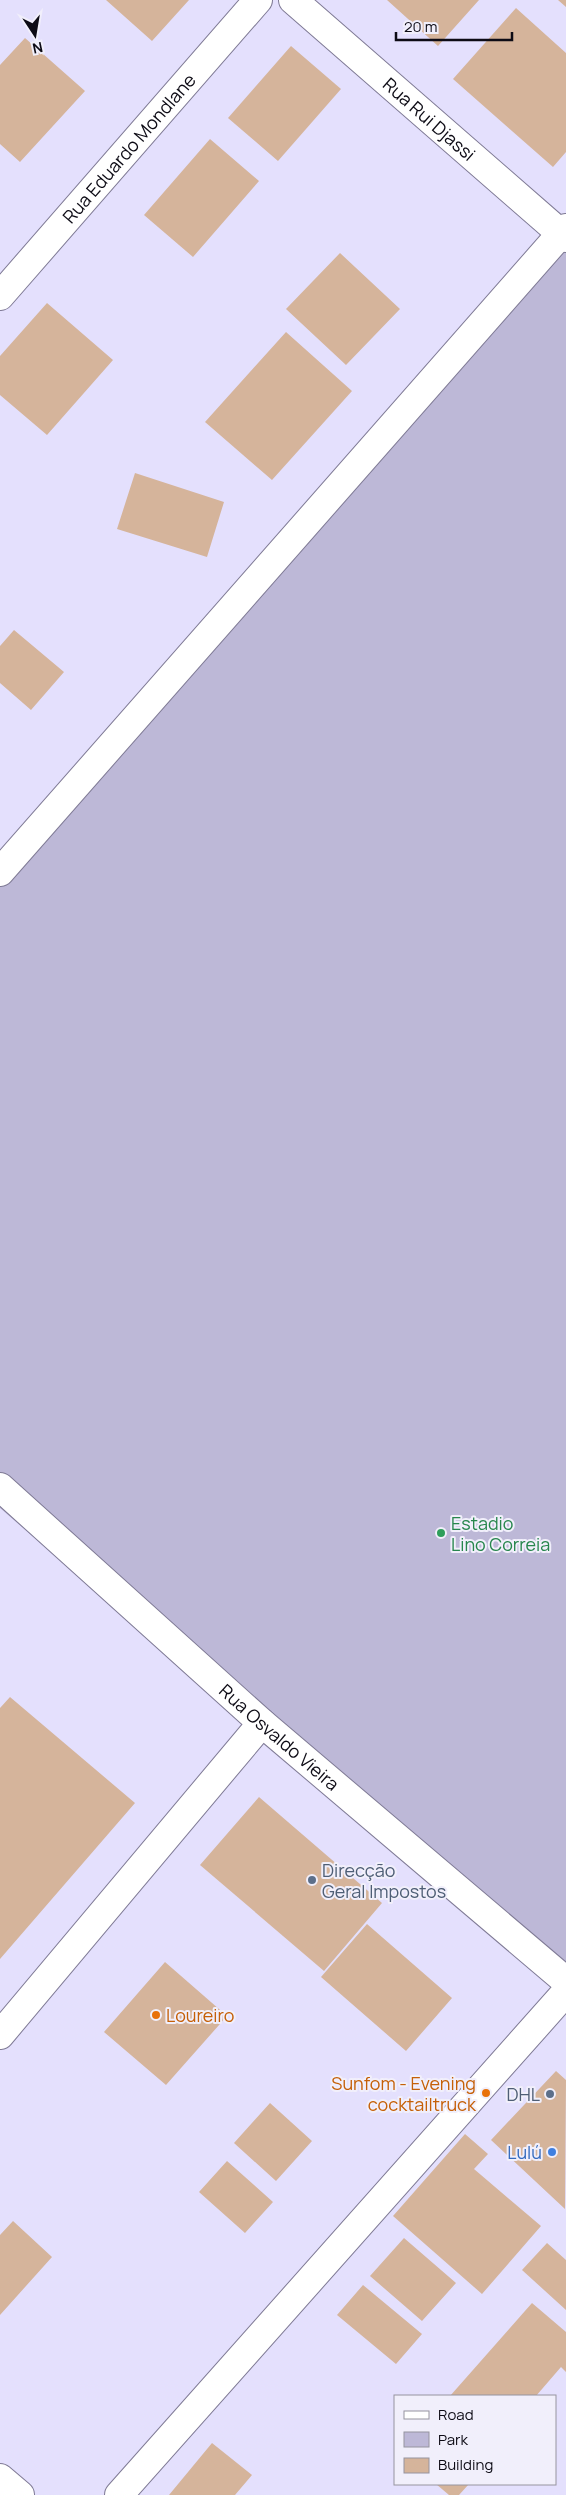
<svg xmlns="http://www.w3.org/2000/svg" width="566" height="2495" font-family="Manrope,sans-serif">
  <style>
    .green { fill: #bdb8d7 }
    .building { fill: #d5b49b }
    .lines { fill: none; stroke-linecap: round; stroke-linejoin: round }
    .minor-casing { stroke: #7f7a95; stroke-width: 30 }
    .minor { stroke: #fff; stroke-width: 28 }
    .leisure-dot { fill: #2e9e5b; stroke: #f1effb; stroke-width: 2 }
    .service-dot { fill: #5c6f8a; stroke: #f1effb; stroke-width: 2 }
    .food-dot { fill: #e8710a; stroke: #f1effb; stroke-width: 2 }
    .shop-dot { fill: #3f7fe0; stroke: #f1effb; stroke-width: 2 }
    .labels { text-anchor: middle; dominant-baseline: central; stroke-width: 4; stroke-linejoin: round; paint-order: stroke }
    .street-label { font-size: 18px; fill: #0d0b15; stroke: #f1effb }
    .leisure-label { font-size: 18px; fill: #27864d; stroke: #f1effb; text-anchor: start }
    .service-label { font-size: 18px; fill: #4e5e75; stroke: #f1effb; text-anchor: start }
    .food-label { font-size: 18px; fill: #c56008; stroke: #f1effb; text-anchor: start }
    .shop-label { font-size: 18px; fill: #366cbe; stroke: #f1effb; text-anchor: end }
  </style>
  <rect width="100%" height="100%" fill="#e4e0fd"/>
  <path class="green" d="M566 238V1997L0 1508V878Z"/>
  <path class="building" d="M106 0H189L152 41Z
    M387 0H479L438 46Z
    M558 0H566V7Z
    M516 8 566 53V152L553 167 453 79Z
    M25 38 85 91 20 162 0 144V65Z
    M291 46 341 89 278 161 228 118Z
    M210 139 259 181 193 257 144 215Z
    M340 253 400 309 346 365 286 309Z
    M47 303 113 360 47 435 0 395V356Z
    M286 332 352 391 272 480 205 422Z
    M135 473 224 502 207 557 117 529Z
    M14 630 64 672 31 710 0 683V646Z
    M10 1697 135 1803 0 1959V1708Z
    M259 1797 382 1903 324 1971 200 1865Z
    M367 1924 452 1998 406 2051 321 1977Z
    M165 1962 227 2016 166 2085 104 2032Z
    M556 2071 566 2080 565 2209 491 2140Z
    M270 2103 312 2141 276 2181 234 2143Z
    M465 2134 488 2154 474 2169 541 2226 482 2294 393 2216Z
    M227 2161 273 2202 245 2233 199 2192Z
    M13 2221 52 2257 0 2315V2235Z
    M404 2238 456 2283 422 2321 370 2276Z
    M547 2243 566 2260V2310L522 2270Z
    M363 2285 422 2334 396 2364 337 2315Z
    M532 2303 566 2332V2372L561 2367 536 2396H450Z
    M212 2443 252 2475 235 2495H169Z
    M436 2484H469L459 2495H449Z"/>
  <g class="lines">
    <defs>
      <g id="minor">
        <path id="s1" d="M293 0 566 238"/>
        <path id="s2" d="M0 296 258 0"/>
        <path d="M0 872 566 228"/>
        <path id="s3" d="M0 1487 262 1723 566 1981"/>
        <path d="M0 2035 262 1723"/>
        <path d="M0 2478 20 2495"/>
        <path d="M119 2495 566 1992"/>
      </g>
    </defs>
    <use href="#minor" class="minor-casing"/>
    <use href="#minor" class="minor"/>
  </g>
  <circle class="leisure-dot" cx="441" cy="1533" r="5"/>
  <g class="service-dot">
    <circle cx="312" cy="1880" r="5"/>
    <circle cx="550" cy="2094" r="5"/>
  </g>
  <g class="food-dot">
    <circle cx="156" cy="2015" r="5"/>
    <circle cx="486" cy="2093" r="5"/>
  </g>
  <circle class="shop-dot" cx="552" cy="2152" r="5"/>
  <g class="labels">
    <g class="street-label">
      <text stroke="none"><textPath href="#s1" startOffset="181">Rua Rui Djassi</textPath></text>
      <text stroke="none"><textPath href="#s2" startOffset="196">Rua Eduardo Mondlane</textPath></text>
      <text stroke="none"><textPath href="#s3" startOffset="375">Rua Osvaldo Vieira</textPath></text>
    </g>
    <g class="leisure-label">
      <text x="451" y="1523">Estadio<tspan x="451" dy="21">Lino Correia</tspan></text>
    </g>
    <g class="service-label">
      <text x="322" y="1870">Direcção<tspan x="322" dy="21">Geral Impostos</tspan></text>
      <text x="540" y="2094" text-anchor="end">DHL</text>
    </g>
    <g class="food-label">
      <text x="166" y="2015">Loureiro</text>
      <text x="476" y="2083" text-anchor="end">Sunfom - Evening<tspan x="476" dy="21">cocktailtruck</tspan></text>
    </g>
    <g class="shop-label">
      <text x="542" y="2152">Lulú</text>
    </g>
  </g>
  <rect x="394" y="2395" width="162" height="90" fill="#f1effb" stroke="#96949f"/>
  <rect x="404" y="2411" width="25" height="8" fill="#ffffff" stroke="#96949f"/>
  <text x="438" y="2420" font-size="15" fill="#0d0b15">Road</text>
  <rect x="404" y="2432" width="25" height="15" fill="#bdb8d7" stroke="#96949f"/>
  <text x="438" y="2445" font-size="15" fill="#0d0b15">Park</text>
  <rect x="404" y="2458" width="25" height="15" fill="#d5b49b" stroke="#96949f"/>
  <text x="438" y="2470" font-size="15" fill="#0d0b15">Building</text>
  <g transform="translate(35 35) rotate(168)" stroke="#f1effb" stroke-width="4" paint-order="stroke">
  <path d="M0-4L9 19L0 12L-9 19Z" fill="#0d0b15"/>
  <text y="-8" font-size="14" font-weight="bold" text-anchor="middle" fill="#0d0b15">N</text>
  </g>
  <path d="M396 32v8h116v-8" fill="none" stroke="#0d0b15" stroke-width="2.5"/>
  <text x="404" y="32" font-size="15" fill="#0d0b15" stroke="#f1effb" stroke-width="4" paint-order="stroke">20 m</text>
</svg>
